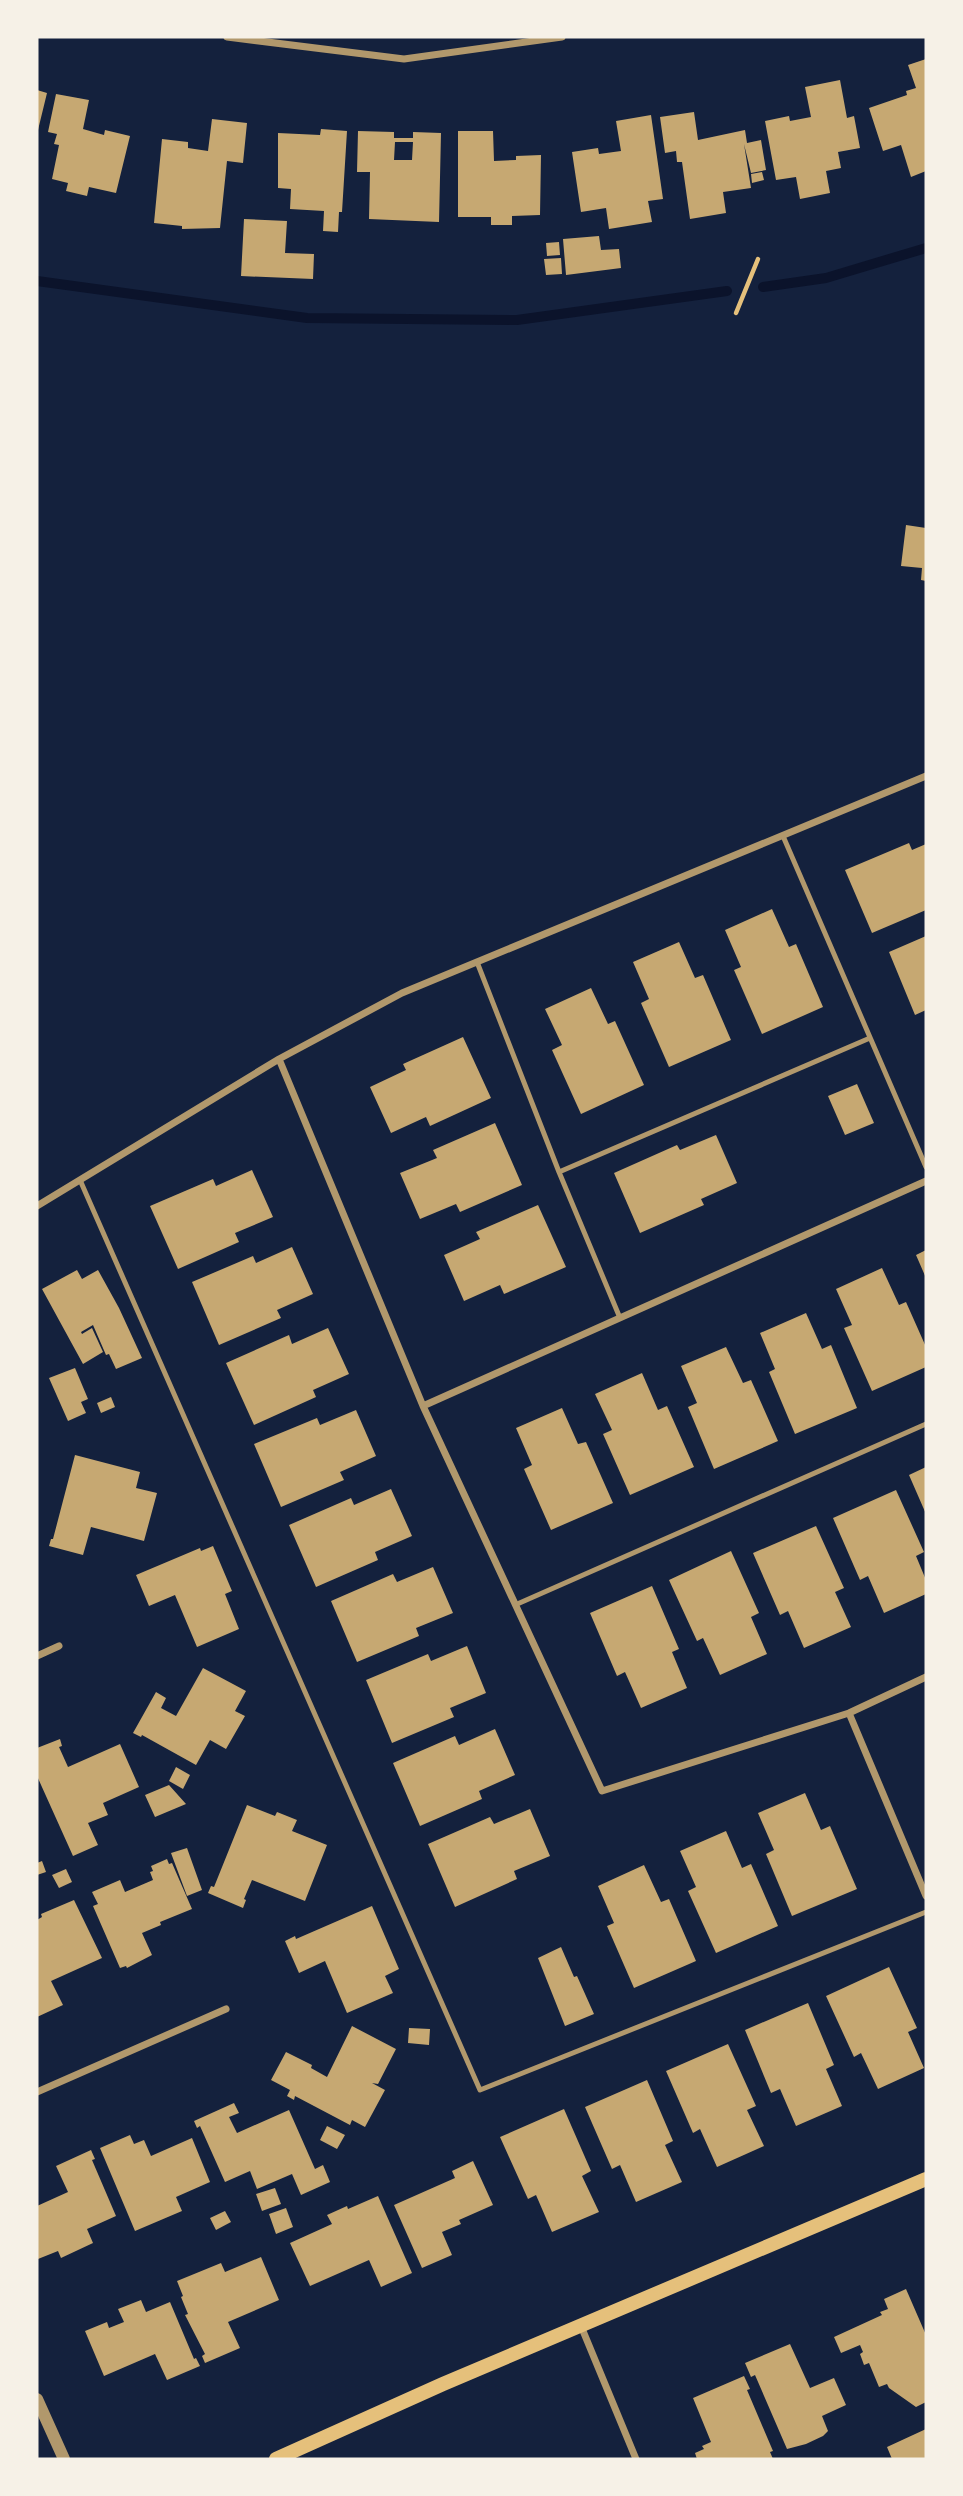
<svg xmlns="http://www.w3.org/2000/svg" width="963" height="2496" font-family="'Noto Sans',sans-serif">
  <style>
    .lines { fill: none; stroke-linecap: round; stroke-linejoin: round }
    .stream { stroke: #0b132b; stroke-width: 10 }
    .building { fill: #c6a872; fill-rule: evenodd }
    .path { stroke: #e5c07b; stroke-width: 4.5 }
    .service { stroke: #b1986c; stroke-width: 5 }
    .minor { stroke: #b1986c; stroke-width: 7 }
    .tertiary { stroke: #b1986c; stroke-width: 12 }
    .secondary { stroke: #e5c07b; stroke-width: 14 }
  </style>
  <rect width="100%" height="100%" fill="#14213d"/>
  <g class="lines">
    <path class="stream" d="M37 281 307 318 517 320 727 291
      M763 287 826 278 926 248"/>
  </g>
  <path class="building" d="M926 59V171L911 177 901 145 883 151 869 108 907 95 906 91 916 88 908 65Z
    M840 80 847 118 854 116 860 148 838 152 841 168 826 171 830 193 800 199 796 177 776 180 765 121 789 116 790 121 811 117 805 87Z
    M37 90 47 93 38 130H37Z
    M56 94 89 100 83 129 104 135 105 130 130 136 116 193 89 187 87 196 66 191 68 183 52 179 59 145 54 144 57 134 48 132Z
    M694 112 698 140 745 130 747 143 761 140 766 170 751 173 744 144 751 188 723 192 726 213 690 219 682 162H677L676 151 665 153 660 117Z
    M651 115 663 199 648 201 652 222 609 229 606 208 581 212 572 152 598 148 599 154 621 151 616 121Z
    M212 119 247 123 243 163 227 161 220 228 182 229V226L154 223 162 139 188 142V148L208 151Z
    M321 129 347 131 342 212H339L338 232 323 231 324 211 290 209 291 189 278 188V133L320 135Z
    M358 131 394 132V138H413V132L441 133 439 222 369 219 370 172H357ZM395 142H413L412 160H394Z
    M458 131H493L494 161 516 160V156L541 155 540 215 512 216V225H491V217H458Z
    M762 172 764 180 752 183 751 174Z
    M244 219 287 221 285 253 314 254 313 279 241 276Z
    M599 236 601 250 619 249 621 268 566 275 563 239Z
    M559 242 560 255 547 256 546 243Z
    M561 258 562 274 546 275 544 259Z
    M906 525 926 528V581L921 580 922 568 901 566Z
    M909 843 912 850 926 844V910L872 933 845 870Z
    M772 909 789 947 796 944 823 1007 762 1034 734 970 741 967 725 930Z
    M926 936V1010L915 1015 889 952Z
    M679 942 695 978 703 975 731 1040 669 1067 641 1003 649 999 633 962Z
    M591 988 608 1024 615 1021 644 1085 581 1114 552 1050 562 1045 545 1009Z
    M463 1037 491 1098 430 1126 426 1117 391 1133 370 1087 406 1070 403 1064Z
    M857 1084 874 1123 845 1135 828 1096Z
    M495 1123 522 1185 460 1212 456 1204 420 1219 400 1173 437 1158 433 1150Z
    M716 1135 737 1183 701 1199 704 1205 640 1233 614 1173 677 1145 680 1150Z
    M252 1170 273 1217 235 1233 239 1242 178 1269 150 1206 213 1179 216 1186Z
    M538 1205 566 1267 504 1294 500 1285 464 1301 444 1255 480 1239 476 1232Z
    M292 1247 313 1294 277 1310 281 1318 219 1345 192 1282 253 1256 256 1263Z
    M926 1250V1278L916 1255Z
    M882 1268 899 1305 906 1302 926 1347V1367L872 1391 844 1328 852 1325 836 1289Z
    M77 1270 82 1279 98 1270 119 1308 142 1358 116 1369 109 1354 106 1355 93 1325 81 1332 82 1334 92 1328 103 1352 83 1364 42 1289Z
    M806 1313 822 1349 831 1345 857 1408 795 1434 769 1372 775 1369 760 1333Z
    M328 1328 349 1374 313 1390 316 1397 254 1425 226 1363 289 1335 292 1344Z
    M726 1347 743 1383 751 1380 778 1441 714 1469 688 1407 697 1403 681 1366Z
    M75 1368 88 1399 81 1402 86 1413 68 1421 49 1378Z
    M642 1373 658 1410 667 1406 694 1467 630 1495 603 1434 612 1430 595 1394Z
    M111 1397 115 1407 101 1413 97 1403Z
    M562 1408 578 1444 586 1442 613 1503 551 1530 524 1469 532 1465 516 1428Z
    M356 1410 376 1456 340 1472 344 1480 281 1507 254 1444 317 1418 320 1425Z
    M75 1455 140 1472 136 1488 157 1493 144 1541 91 1527 83 1555 49 1546 51 1539H53Z
    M926 1467V1514L909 1475Z
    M391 1489 412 1536 375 1552 378 1560 316 1587 289 1525 351 1498 354 1505Z
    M896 1490 924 1552 916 1556 926 1580V1594L884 1613 868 1576 860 1580 833 1518Z
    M816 1526 844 1588 835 1592 851 1627 804 1648 788 1611 780 1615 753 1553Z
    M213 1546 232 1591 225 1594 239 1629 197 1647 175 1595 149 1606 136 1575 200 1548 201 1551Z
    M731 1551 759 1613 751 1617 767 1654 720 1675 703 1638 697 1641 669 1580Z
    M433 1567 453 1613 416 1628 419 1636 357 1662 331 1601 393 1574 397 1582Z
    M652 1586 679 1649 672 1652 687 1688 641 1708 625 1672 617 1676 590 1613Z
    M467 1646 486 1693 450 1708 454 1717 392 1743 366 1680 428 1654 431 1661Z
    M203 1668 246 1691 235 1711 245 1716 226 1749 210 1740 196 1765 142 1735 141 1737 133 1733 156 1692 166 1698 161 1708 176 1716Z
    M495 1729 515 1775 479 1791 482 1799 420 1826 393 1763 455 1736 459 1745Z
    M60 1739 62 1746 59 1747 68 1767 120 1744 139 1787 103 1803 108 1815 88 1823 98 1845 73 1856 37 1776V1748Z
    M176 1767 190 1775 183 1789 169 1781Z
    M169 1785 186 1804 155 1817 145 1795Z
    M805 1793 821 1830 830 1826 857 1889 792 1916 766 1854 774 1850 758 1813Z
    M247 1805 275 1816 277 1812 297 1820 292 1831 327 1845 305 1901 252 1880 244 1899 246 1900 243 1908 208 1893 211 1886 214 1887Z
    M530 1809 550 1856 514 1871 517 1879 455 1907 428 1844 490 1817 494 1824Z
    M726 1831 742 1868 751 1864 778 1926 716 1953 688 1891 696 1887 680 1851Z
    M187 1848 202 1890 187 1896 171 1853Z
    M167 1859 169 1864 172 1863 192 1909 160 1922 161 1925 142 1933 152 1955 127 1968 126 1966 120 1968 93 1906 98 1904 92 1892 120 1880 125 1892 153 1880 150 1872 153 1871 151 1866Z
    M42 1861 46 1872 37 1875V1863Z
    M644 1865 661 1902 669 1899 696 1961 634 1988 607 1926 614 1923 598 1886Z
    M66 1869 72 1882 59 1888 52 1875Z
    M74 1900 102 1958 51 1981 63 2005 37 2017V1920L42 1917 41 1914Z
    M372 1906 399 1969 385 1976 393 1993 347 2013 325 1961 299 1973 285 1941 295 1936 296 1939Z
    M561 1947 574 1977 577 1976 594 2014 565 2026 538 1958Z
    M889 1967 917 2028 908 2032 924 2068 878 2089 861 2053 854 2057 826 1996Z
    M808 2003 834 2065 826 2069 842 2106 796 2126 780 2089 771 2093 745 2030Z
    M352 2026 396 2049 378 2084 372 2083 385 2090 365 2127 352 2120 350 2125 295 2096 294 2100 287 2096 290 2090 271 2080 286 2052 312 2065 311 2068 327 2077Z
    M409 2028 430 2029 429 2045 408 2043Z
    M728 2044 756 2106 747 2110 764 2146 717 2167 700 2129 693 2133 666 2071Z
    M647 2080 673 2141 665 2145 682 2182 636 2202 620 2165 612 2169 585 2107Z
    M234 2103 239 2113 229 2117 237 2133 289 2110 315 2169 323 2165 330 2182 301 2195 292 2174 257 2189 250 2171 225 2182 200 2126 197 2128 194 2121Z
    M564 2109 591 2171 582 2176 599 2212 552 2232 536 2195 528 2199 500 2137Z
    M327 2126 345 2135 337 2149 320 2140Z
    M130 2135 134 2144 144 2140 151 2156 192 2138 210 2182 176 2197 182 2211 135 2231 100 2148Z
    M91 2150 95 2159 92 2160 116 2216 87 2229 93 2243 61 2258 58 2251 38 2259 37 2206 68 2192 56 2166Z
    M473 2161 493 2205 459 2220 461 2224 442 2232 452 2255 422 2268 394 2205 455 2178 452 2171Z
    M275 2188 281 2204 262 2211 256 2194Z
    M378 2196 412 2273 381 2287 369 2260 310 2286 290 2243 332 2224 327 2215 347 2206 348 2209Z
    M286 2208 293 2227 276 2234 269 2214Z
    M225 2211 231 2222 216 2230 210 2218Z
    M261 2257 279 2300 228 2322 240 2348 205 2363 202 2356 205 2354 185 2315 188 2314 181 2297 183 2296 177 2281 221 2263 225 2272Z
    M906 2289 926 2335V2402L916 2407 889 2388 887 2384 879 2387 869 2363 864 2365 860 2354 863 2352 860 2345 841 2353 834 2337 882 2315 880 2312 888 2309 884 2299Z
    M141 2300 146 2312 170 2302 194 2359 196 2358 200 2366 167 2380 155 2354 104 2376 85 2331 107 2322 109 2328 124 2322 118 2309Z
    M790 2344 810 2388 834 2378 846 2405 822 2416 828 2431 823 2436 806 2444 787 2449 755 2375 751 2377 745 2363Z
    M744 2376 750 2389 747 2390 773 2451 770 2452 773 2459H697L695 2453 704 2449 702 2446 711 2442 693 2398Z
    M926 2429V2459H892L887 2447Z"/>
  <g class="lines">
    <path class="path" d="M736 313 758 259"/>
    <path class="service" d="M783 836 926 1167
      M477 962 559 1172 620 1318
      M559 1172 870 1038
      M80 1180 480 2090 926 1912
      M515 1605 926 1424"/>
    <path class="minor" d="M227 37 404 59 562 37
      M279 1059 423 1406 602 1791 849 1713 926 1677
      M37 1206 279 1059 402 993 926 776
      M423 1406 926 1181
      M37 1656 59 1646
      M849 1713 926 1896
      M37 2092 226 2009
      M581 2326 636 2459"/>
    <path class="tertiary" d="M37 2399 64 2459"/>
    <path class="secondary" d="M276 2459 443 2384 926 2179"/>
  </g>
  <rect width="963" height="2496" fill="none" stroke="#f6f1e7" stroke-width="77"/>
</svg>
